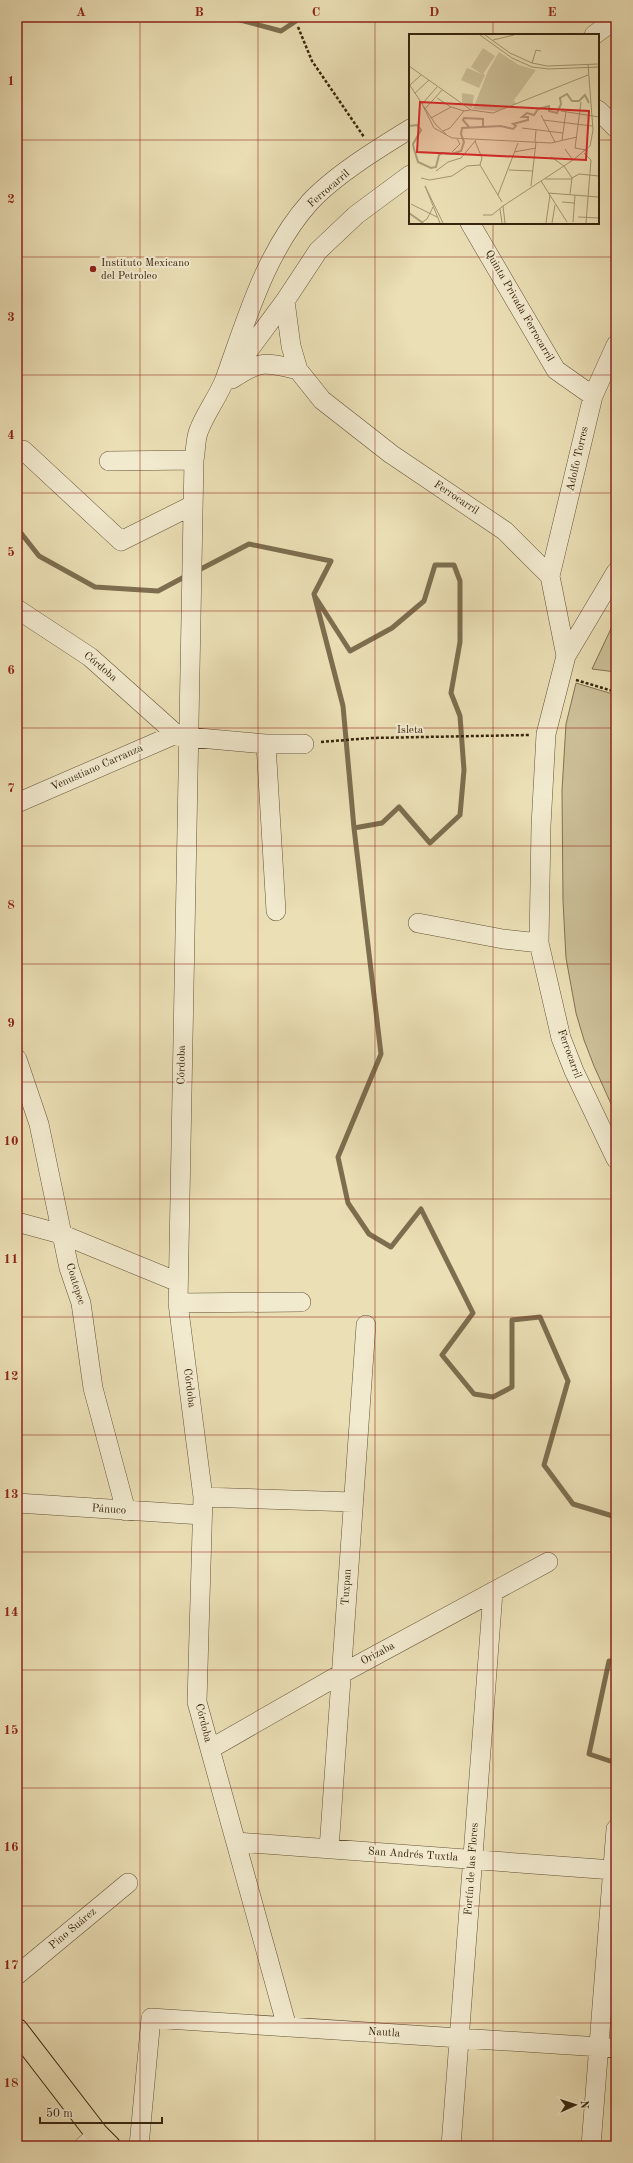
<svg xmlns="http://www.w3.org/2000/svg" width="633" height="2163" font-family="'Old Standard TT',serif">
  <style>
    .green { fill: #ccbf98; stroke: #817252 }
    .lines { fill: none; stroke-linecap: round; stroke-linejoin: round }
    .stream { stroke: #7d6e4f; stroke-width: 5 }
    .minor-casing { stroke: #635336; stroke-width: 20 }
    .major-casing { stroke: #36240c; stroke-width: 24 }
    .path { stroke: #36240c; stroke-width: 2.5; stroke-dasharray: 3 2; stroke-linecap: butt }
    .minor { stroke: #f2eacf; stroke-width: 19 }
    .major { stroke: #ebdfb5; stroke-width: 22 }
    .grid { fill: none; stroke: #8f2418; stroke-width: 1; stroke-opacity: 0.55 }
    .poi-dot { fill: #8f2418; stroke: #f2eacf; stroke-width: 1.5 }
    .labels { text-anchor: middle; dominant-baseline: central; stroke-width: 4; stroke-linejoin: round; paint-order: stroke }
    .street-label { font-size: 11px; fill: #36240c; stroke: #f2eacf }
    .poi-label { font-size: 11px; fill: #36240c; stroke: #f2eacf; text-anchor: start }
    .inset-river { fill: none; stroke: #ad9f7c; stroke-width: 2 }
    .inset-road { fill: none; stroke: #a39471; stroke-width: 1 }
    .view { fill: #d62828; fill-opacity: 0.15; stroke: #d62828; stroke-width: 2 }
    .inset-edge { fill: none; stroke: #36240c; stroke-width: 2 }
    .neatline { fill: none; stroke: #8f2418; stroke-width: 1.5 }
    .grid-label { font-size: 13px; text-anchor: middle; font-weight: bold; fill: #8f2418 }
  </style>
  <rect width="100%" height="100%" fill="#ebdfb5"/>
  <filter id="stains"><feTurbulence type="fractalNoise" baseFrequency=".005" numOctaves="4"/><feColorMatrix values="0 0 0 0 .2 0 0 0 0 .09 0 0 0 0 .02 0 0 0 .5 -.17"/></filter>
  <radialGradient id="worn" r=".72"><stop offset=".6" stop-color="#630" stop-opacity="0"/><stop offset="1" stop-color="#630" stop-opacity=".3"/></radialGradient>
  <path class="green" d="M616 618V672L592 669Z
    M576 683 616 695V1115L594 1066 584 1040 576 1013 566 958 563 901 562 790 566 724Z"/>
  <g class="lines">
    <path class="stream" d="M229 17 281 31 302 17
      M17 528 39 556 95 587 158 591 188 575
      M197 571 249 544 331 561 314 594 343 706 354 828 381 1054 338 1157 348 1203 369 1234 391 1247 421 1209 473 1313 442 1355 474 1394 493 1397 512 1387V1320L540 1317 568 1381 544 1465 573 1504 616 1517
      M316 598 350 651 392 628 424 601 435 565H454L460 581V642L451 693 460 716 464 770 460 815 430 843 399 807 382 823 354 828
      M616 1661H609L589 1754 616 1763"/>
    <defs>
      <path id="minor" d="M594 35 616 19
        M598 110 616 128
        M470 223 556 370 593 396
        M285 301 291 346 298 370 322 400 391 454 505 531 550 576 566 656
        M234 370 285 301 318 251 356 215 410 175
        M232 379C260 360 266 362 298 370
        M23 450 121 541 193 505
        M109 461 194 460
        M616 572 566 656 546 734 541 826 539 943 561 1038 574 1071 616 1159
        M550 576 593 396 616 345
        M17 609 90 657 176 734 188 737 266 744H304
        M266 744 276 911
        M17 803 176 734
        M418 923 503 939 539 943
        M17 1059 39 1124 69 1268 81 1303 93 1388 126 1511
        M17 1222 61 1234 178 1282
        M178 1303 301 1302
        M203 1497 353 1502
        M17 1503 202 1515
        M210 1749 341 1674 548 1562
        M237 1842 613 1870
        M329 1849 366 1325
        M17 1975 128 1883
        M287 2027 197 1702 203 1497 178 1303 194 460C196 451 195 439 199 430 206 412 218 397 225 379 247 318 266 251 310 202 335 175 379 148 410 129
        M84 2146 97 2134
        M139 2146 151 2018 616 2048
        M451 2146 493 1592
        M591 2146 616 1829"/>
      <path id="major" d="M17 2030 97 2134 109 2146"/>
    </defs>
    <use href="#minor" class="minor-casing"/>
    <use href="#major" class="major-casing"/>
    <path class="path" d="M298 27 312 61 364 137
      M576 680 616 692
      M321 742 371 738 530 735"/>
    <use href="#minor" class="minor"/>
    <use href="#major" class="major"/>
  </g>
  <path class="grid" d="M140 17V2146M258 17V2146M375 17V2146M493 17V35M17 140H410M598 140H616M493 223V2146M17 257H616M17 375H616M17 493H616M17 611H616M17 728H616M17 846H616M17 964H616M17 1082H616M17 1199H616M17 1317H616M17 1435H616M17 1552H616M17 1670H616M17 1788H616M17 1906H616M17 2023H616"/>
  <circle class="poi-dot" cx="93" cy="269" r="4"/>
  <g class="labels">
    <g class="street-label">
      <text transform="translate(329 189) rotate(-41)">Ferrocarril</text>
      <text transform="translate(519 306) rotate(60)">Quinta Privada Ferrocarril</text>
      <text transform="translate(578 459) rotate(-77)">Adolfo Torres</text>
      <text transform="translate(456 498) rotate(34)">Ferrocarril</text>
      <text transform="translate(100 667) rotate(40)">Córdoba</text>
      <text x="410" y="730">Isleta</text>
      <text transform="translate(97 768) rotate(-24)">Venustiano Carranza</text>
      <text transform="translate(569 1054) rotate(70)">Ferrocarril</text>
      <text transform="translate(182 1065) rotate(-89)">Córdoba</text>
      <text transform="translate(75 1284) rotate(73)">Coatepec</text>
      <text transform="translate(189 1388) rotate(83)">Córdoba</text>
      <text transform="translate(109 1510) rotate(4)">Pánuco</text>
      <text transform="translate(347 1587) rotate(-86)">Tuxpan</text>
      <text transform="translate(378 1654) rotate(-28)">Orizaba</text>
      <text transform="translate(203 1723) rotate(76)">Córdoba</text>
      <text transform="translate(413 1855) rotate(4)">San Andrés Tuxtla</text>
      <text transform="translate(472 1869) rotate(-86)">Fortín de las Flores</text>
      <text transform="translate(73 1929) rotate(-40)">Pino Suárez</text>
      <text transform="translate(384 2033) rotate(4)">Nautla</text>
    </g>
    <g class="poi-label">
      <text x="101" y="263">Instituto Mexicano<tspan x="101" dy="13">del Petroleo</tspan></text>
    </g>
  </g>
  <g transform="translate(409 34)">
    <rect width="190" height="190" fill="#ebdfb5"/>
    <path d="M74 14 86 22 74 40 76 41 70 54 52 46 58 34 73 40 62 33ZM90 18 110 31 127 36 105 66 107 70 87 77 64 75 79 37ZM53 59 65 61 63 74 53 69Z" fill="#ccbf98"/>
    <path class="inset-river" d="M0 92 8 91 12 96 4 110 5 115 9 128 22 134 27 133 30 121 33 119 43 120 52 117 55 108 52 100 53 94 92 92 104 95 107 92 104 90 119 86V83H113L118 79 125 81 129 75 140 72V77L148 79 152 70 151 64 158 60 163 67H170L176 61 180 69M58 94 60 93 54 86 55 84 74 85V93M0 179 14 189"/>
    <path class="inset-road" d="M71 1 103 24 123 33 140 35 190 33M76 1 101 19 123 29 138 32 190 30M84 6 105 1M123 29 127 16 132 17M0 32 62 76 84 79 179 41M0 50 27 91 37 100M1 51 12 41M6 59 20 46M28 64 42 73 55 77M172 68 166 114 177 116M13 70 28 53M14 72 25 94 43 104 142 109 168 103M15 76 33 56M152 77 190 83M132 81 146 108M22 84 42 73M134 86 183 92M113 94 154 99M34 97 41 94 55 77 61 76M153 106 157 77M66 107 73 124 71 131 93 168M126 108 127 96M156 115 163 125M43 118 51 110 48 105M105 118 127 114M175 119 182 126 177 189M142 123 155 132 163 144 161 160M100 136 124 137M27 137 39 128 52 124 67 106M12 144 21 146 43 142 58 132 71 131M163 144 170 140 190 142M136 145H163M132 147 158 188M122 152 127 108M139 159 190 163M89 161 109 109M153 168 165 169M2 170 28 183M91 175 93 189M74 181H83L94 172M169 183 190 184M164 188 166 161M12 189 18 185 24 173M31 189 16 152 34 189M96 189 94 172 164 126 181 112 184 96 179 30M137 189 141 161M143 189 146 171"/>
    <path class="view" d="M11 68 180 77 177 126 8 118Z"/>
    <rect width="190" height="190" class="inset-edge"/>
  </g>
  <rect width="633" height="2163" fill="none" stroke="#ebdfb5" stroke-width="44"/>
  <g transform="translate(575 2105) rotate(87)" stroke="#f2eacf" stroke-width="3" paint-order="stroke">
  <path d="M0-3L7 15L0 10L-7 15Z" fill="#36240c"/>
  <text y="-6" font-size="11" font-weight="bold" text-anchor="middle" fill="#36240c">N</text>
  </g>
  <path d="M40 2117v6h122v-6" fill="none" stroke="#36240c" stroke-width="2"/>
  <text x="46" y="2117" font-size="12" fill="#36240c" stroke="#f2eacf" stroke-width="3" paint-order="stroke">50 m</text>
  <rect x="22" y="22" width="589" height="2119" class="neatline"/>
  <g class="grid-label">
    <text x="81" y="16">A</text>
    <text x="199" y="16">B</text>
    <text x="316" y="16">C</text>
    <text x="434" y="16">D</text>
    <text x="552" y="16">E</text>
    <text x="11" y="85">1</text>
    <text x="11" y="203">2</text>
    <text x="11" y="321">3</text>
    <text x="11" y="439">4</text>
    <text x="11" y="556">5</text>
    <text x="11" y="674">6</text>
    <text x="11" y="792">7</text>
    <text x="11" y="909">8</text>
    <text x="11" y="1027">9</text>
    <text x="11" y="1145">10</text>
    <text x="11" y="1263">11</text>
    <text x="11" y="1380">12</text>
    <text x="11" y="1498">13</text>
    <text x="11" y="1616">14</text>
    <text x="11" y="1734">15</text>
    <text x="11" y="1851">16</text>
    <text x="11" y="1969">17</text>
    <text x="11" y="2087">18</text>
  </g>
  <rect width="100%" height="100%" filter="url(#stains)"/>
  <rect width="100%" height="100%" fill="url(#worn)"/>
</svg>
